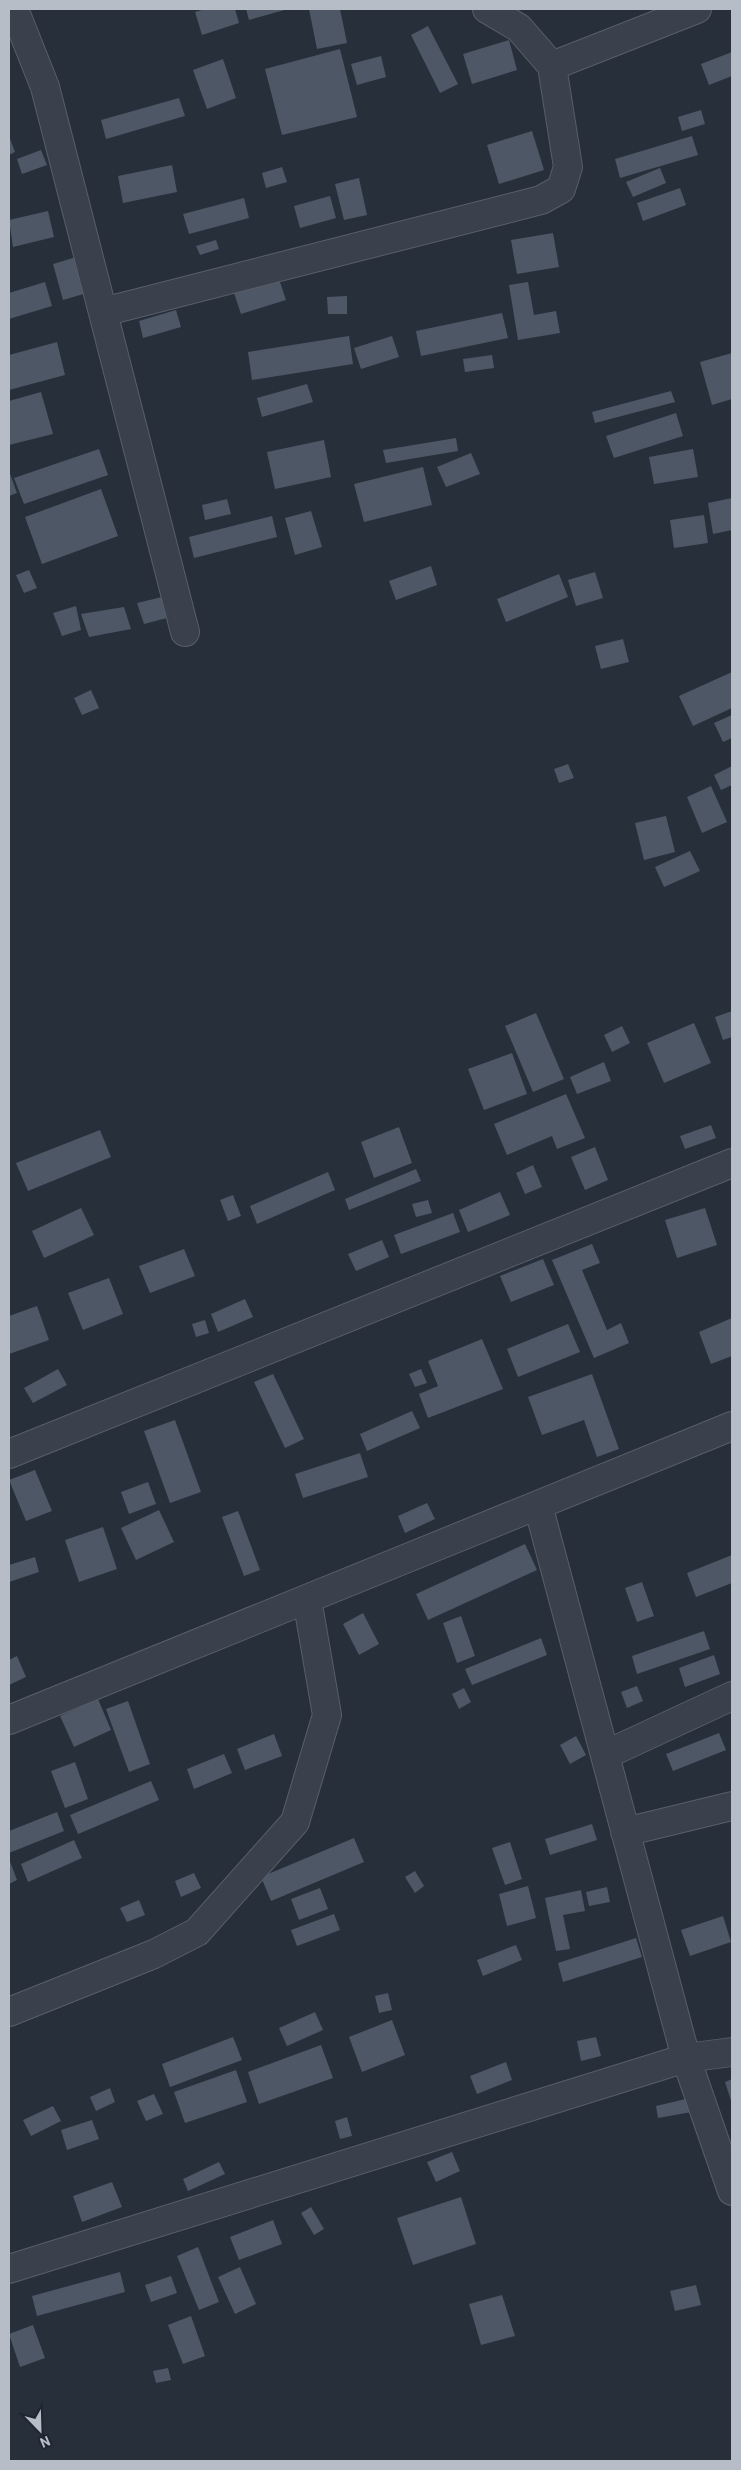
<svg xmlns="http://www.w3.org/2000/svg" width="741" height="2470" font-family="Barlow,sans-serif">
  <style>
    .building { fill: #4e5765 }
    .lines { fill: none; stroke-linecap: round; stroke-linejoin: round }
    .minor-casing { stroke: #595f6a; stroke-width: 30 }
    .minor { stroke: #3b414c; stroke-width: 28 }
  </style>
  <rect width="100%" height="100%" fill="#272f3b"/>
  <path class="building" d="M205 9H235L239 23 202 35 195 12Z
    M246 9H288L249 20Z
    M309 9H340L347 43 317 49Z
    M428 26 458 84 440 93 411 35Z
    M509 40 517 70 472 84 463 54Z
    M340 49 357 117 282 135 265 69Z
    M732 52V76L709 85 701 64Z
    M381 56 386 77 357 85 351 64Z
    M223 59 236 98 207 109 193 70Z
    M179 98 185 116 106 139 101 120Z
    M701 110 705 124 682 131 678 117Z
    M532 131 544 170 499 184 487 145Z
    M9 136 15 152 9 155Z
    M692 136 698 155 620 178 615 159Z
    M41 150 47 165 22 174 17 159Z
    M172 165 177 192 123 203 118 176Z
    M282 167 287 182 266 188 262 173Z
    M660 168 666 183 633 197 626 182Z
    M359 178 367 215 344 220 335 184Z
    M680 188 686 205 643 221 637 203Z
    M330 196 336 218 300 228 294 206Z
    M244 198 249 218 189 234 183 214Z
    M48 211 54 237 13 247 9 220Z
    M553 233 559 267 517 274 511 240Z
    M216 240 219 249 200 255 196 246Z
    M83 255 94 291 63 300 53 264Z
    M279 279 286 300 241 314 234 293Z
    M45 282 52 306 9 319V293Z
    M528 282 534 315 556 311 560 333 518 340 509 285Z
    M347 296V314H328L327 297Z
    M176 310 181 327 143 338 139 321Z
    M502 313 508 338 421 356 416 331Z
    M349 336 353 364 252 380 248 352Z
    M392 336 399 357 361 369 354 348Z
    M57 342 65 375 9 390V355Z
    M732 353V399L712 405 700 362Z
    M492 355 494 368 465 372 463 359Z
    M307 384 313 402 262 417 257 398Z
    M671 391 675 402 595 423 592 412Z
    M41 392 53 434 9 445V401Z
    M676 413 683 436 614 458 606 436Z
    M456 438 458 451 386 463 383 450Z
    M324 440 331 477 275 489 267 452Z
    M99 449 108 475 24 504 14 478Z
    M693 449 698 477 654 484 649 457Z
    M471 453 480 474 446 487 437 467Z
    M423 467 432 505 364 522 354 484Z
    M9 471 17 493 9 496Z
    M101 489 118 536 42 564 25 517Z
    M732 498V530L713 534 708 503Z
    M227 499 231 514 205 520 202 505Z
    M311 511 322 547 295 555 285 518Z
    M704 515 708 543 674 548 670 520Z
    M272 516 277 537 194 558 189 537Z
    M431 566 437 585 396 600 389 581Z
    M29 570 37 588 24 593 16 575Z
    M595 572 603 598 576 606 568 580Z
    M559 574 568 597 506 622 497 599Z
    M162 597 167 618 144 624 137 603Z
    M76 606 81 630 62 636 53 613Z
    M124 607 131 629 89 637 81 614Z
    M623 639 629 662 601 669 595 646Z
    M732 672V708L693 726 679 696Z
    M91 690 99 708 82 715 74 698Z
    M732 715V738L723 742 714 723Z
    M568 764 574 778 559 783 554 769Z
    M732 766V785L721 790 714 775Z
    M711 786 727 822 702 833 687 797Z
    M666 816 675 852 644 860 635 823Z
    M690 851 700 871 664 887 655 867Z
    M732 1011V1037L723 1040 715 1017Z
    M536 1013 564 1079 533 1092 505 1026Z
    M694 1023 711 1063 664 1083 647 1043Z
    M622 1026 630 1043 612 1052 604 1035Z
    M512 1053 527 1094 484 1110 468 1069Z
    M604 1062 611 1081 577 1094 570 1077Z
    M566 1094 585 1138 557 1149 552 1136 507 1155 494 1124Z
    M711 1125 716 1138 685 1149 680 1136Z
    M399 1127 412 1163 374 1178 361 1142Z
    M100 1130 111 1157 28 1191 16 1163Z
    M595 1147 608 1180 585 1190 571 1157Z
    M533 1165 542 1187 525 1194 516 1173Z
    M416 1169 421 1181 349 1210 345 1199Z
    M328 1172 335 1190 257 1224 250 1206Z
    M500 1192 510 1215 468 1232 459 1210Z
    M233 1195 241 1216 228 1221 220 1200Z
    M428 1200 432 1213 416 1217 412 1204Z
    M81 1208 94 1235 44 1258 32 1231Z
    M705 1208 717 1245 677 1258 665 1220Z
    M453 1213 460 1232 401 1254 394 1235Z
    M382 1240 389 1257 356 1271 348 1254Z
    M592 1244 600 1263 582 1270 607 1330 621 1323 629 1343 594 1358 552 1260Z
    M184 1249 195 1276 150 1293 139 1266Z
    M543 1259 554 1285 511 1302 500 1276Z
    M109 1278 123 1314 83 1330 68 1293Z
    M245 1299 253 1317 218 1332 211 1314Z
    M37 1306 49 1340 9 1354V1316Z
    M732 1318V1356L711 1364 699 1332Z
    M205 1320 209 1333 196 1337 192 1324Z
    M568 1324 580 1352 518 1377 507 1349Z
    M482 1339 503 1389 428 1418 419 1394 438 1386 428 1361Z
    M58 1369 67 1385 33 1403 24 1388Z
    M421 1369 427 1383 415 1387 409 1374Z
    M273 1374 304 1439 285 1448 254 1382Z
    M592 1374 619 1449 597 1457 584 1420 542 1435 528 1397Z
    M412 1411 420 1428 367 1451 360 1434Z
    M175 1420 201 1492 170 1503 144 1431Z
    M360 1453 368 1477 303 1498 295 1474Z
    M35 1470 52 1511 26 1521 9 1480Z
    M148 1482 156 1504 129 1514 121 1492Z
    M427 1503 435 1519 405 1533 398 1516Z
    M159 1510 174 1542 136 1560 121 1528Z
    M238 1511 260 1570 244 1576 222 1517Z
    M103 1527 117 1569 79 1582 65 1540Z
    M525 1544 537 1570 428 1620 416 1594Z
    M732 1555V1583L696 1597 687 1573Z
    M35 1557 39 1572 9 1582V1565Z
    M642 1582 654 1616 637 1622 625 1588Z
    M363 1613 379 1644 359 1655 343 1624Z
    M461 1616 475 1656 457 1663 443 1623Z
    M704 1631 710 1649 637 1674 632 1656Z
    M541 1638 547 1655 472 1685 465 1669Z
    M714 1655 720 1674 685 1687 679 1668Z
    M17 1656 26 1677 9 1685V1660Z
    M637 1686 643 1701 627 1708 621 1692Z
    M464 1688 471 1702 459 1709 452 1694Z
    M98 1699 111 1730 74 1747 60 1716Z
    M128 1701 150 1764 129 1772 106 1709Z
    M719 1733 726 1750 673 1771 666 1754Z
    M274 1734 282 1756 245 1770 237 1749Z
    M576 1736 586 1755 570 1764 560 1745Z
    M224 1754 232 1773 194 1789 187 1769Z
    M75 1762 88 1799 65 1808 51 1771Z
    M151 1781 159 1800 78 1834 70 1815Z
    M57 1812 64 1831 9 1853V1831Z
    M592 1824 597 1840 550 1855 545 1839Z
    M354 1838 364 1862 271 1901 261 1877Z
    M74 1840 82 1858 28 1882 21 1864Z
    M510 1842 522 1879 505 1885 492 1848Z
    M9 1859 17 1880 9 1884Z
    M415 1871 424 1886 415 1893 405 1877Z
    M194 1873 201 1888 181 1897 175 1881Z
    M528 1886 536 1918 507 1926 499 1894Z
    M607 1887 610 1902 589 1906 586 1892Z
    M320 1888 328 1909 299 1920 291 1899Z
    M581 1890 585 1911 563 1915 570 1949 556 1951 545 1898Z
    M139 1900 145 1915 127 1922 120 1908Z
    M334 1914 340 1930 297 1946 291 1930Z
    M723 1916 731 1942 690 1956 681 1930Z
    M636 1938 642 1957 563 1982 558 1963Z
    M516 1945 522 1960 483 1976 477 1960Z
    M388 1993 392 2010 379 2013 375 1996Z
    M315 2012 323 2030 287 2046 279 2028Z
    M392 2020 405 2055 362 2072 349 2037Z
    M233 2037 242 2060 170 2087 162 2064Z
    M596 2037 601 2056 581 2061 577 2041Z
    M321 2045 333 2078 259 2104 248 2072Z
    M506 2062 512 2080 477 2094 470 2076Z
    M236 2070 247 2102 185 2123 174 2092Z
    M732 2079V2104L725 2082Z
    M110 2088 115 2102 96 2111 90 2097Z
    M154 2094 163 2114 146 2121 137 2101Z
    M694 2097 697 2111 658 2118 656 2106Z
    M53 2106 61 2121 31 2136 23 2120Z
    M347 2117 352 2136 340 2139 335 2121Z
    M92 2120 99 2139 67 2150 61 2130Z
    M452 2152 460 2171 436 2182 427 2162Z
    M219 2162 225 2174 188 2191 183 2179Z
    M112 2182 122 2207 82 2222 73 2196Z
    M461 2197 476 2244 413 2265 397 2218Z
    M311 2207 324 2229 314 2235 301 2213Z
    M273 2220 282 2244 239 2260 230 2237Z
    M198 2247 219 2302 199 2310 177 2256Z
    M240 2267 256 2304 235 2314 218 2277Z
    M120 2272 125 2292 37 2316 32 2296Z
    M171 2276 177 2293 151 2302 145 2285Z
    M696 2285 701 2305 675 2311 670 2291Z
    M502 2295 515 2336 481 2345 469 2304Z
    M191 2316 205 2356 183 2364 168 2325Z
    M33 2325 45 2358 20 2367 9 2334Z
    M168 2368 171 2380 156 2383 153 2371Z"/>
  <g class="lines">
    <defs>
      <path id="minor" d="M14 9 45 87 185 632
        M552 66 697 9
        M103 312 541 200 561 189 568 167 552 66 519 28 487 9
        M9 1454 732 1163
        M538 1505 686 2058 732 2191
        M9 1720 732 1426
        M605 1755 732 1696
        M625 1832 732 1806
        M9 2012 154 1954 197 1932 295 1822 327 1715 307 1599
        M9 2269 686 2058 732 2052"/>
    </defs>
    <use href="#minor" class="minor-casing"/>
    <use href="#minor" class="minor"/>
  </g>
  <rect width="741" height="2470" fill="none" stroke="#b7bdc7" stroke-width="20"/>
  <g transform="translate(40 2430) rotate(157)" stroke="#202631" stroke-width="4" paint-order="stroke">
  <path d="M0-4L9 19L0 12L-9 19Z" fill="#b7bdc7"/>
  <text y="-8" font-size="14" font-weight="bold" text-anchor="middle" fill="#b7bdc7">N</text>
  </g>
</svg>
